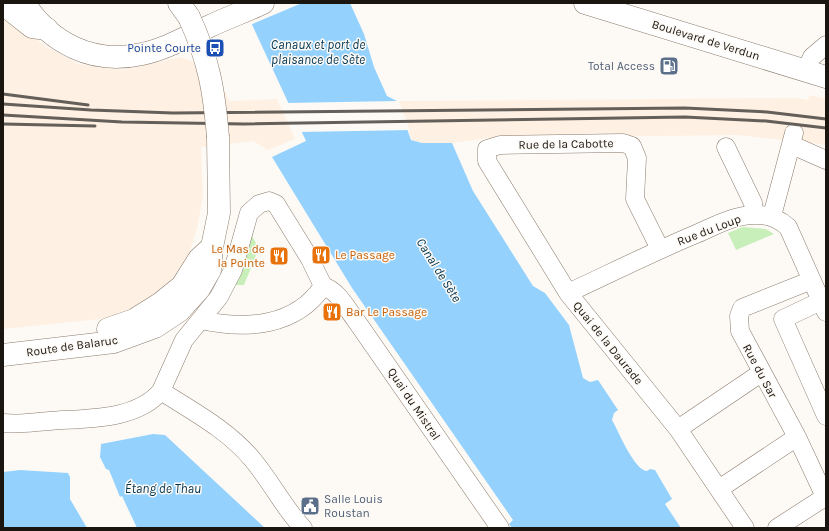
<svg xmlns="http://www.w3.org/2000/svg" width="829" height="531" font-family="Karla,sans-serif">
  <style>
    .built { fill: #fef0e2 }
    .green { fill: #c8efba }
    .water { fill: #94d2fd }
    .pier { fill: #fdfaf6 }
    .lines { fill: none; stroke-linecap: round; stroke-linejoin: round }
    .minor-casing { stroke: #8a7a6b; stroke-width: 19 }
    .secondary-casing { stroke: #8a7a6b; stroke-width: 23 }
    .primary-casing { stroke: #8a7a6b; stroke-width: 23 }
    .minor { stroke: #fff; stroke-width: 18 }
    .secondary { stroke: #fff; stroke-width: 22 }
    .primary { stroke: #fff; stroke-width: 22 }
    .rail { stroke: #645f59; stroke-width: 3 }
    .primary-bridge-casing { stroke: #8a7a6b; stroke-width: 23; stroke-linecap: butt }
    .primary-bridge { stroke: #fff; stroke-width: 22 }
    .labels { text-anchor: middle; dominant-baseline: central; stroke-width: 3; stroke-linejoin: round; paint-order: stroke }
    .street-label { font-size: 12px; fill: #1b150f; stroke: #fdfaf6 }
    .transit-label { font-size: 12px; fill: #164399; stroke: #fdfaf6; text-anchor: end }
    .service-label { font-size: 12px; fill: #4e5e75; stroke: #fdfaf6; text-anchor: end }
    .food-label { font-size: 12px; fill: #c56008; stroke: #fdfaf6; text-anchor: start }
    .water-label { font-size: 13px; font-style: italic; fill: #00334f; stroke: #fdfaf6 }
  </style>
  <rect width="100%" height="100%" fill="#fdfaf6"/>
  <path class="built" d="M3 15 47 47 78 64 123 70 181 57 200 65 221 83 229 101 277 99 295 139 268 150 253 141 201 147 203 196 197 228 187 260 159 294 119 317 3 329Z
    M810 95 826 99V145L738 135 488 138 452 143H422L412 140 397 101 798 98 808 100Z"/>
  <path class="green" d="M743 227 766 229 774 234 736 250 728 233Z
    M249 231 259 248 244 285H232Z"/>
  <path class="water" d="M242 3H350L364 34 374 67 387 96 397 101 411 140 422 143H452L473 191 533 286 545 293 569 325 583 378 590 382 598 380 618 410 614 413 612 420C619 432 634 470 647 471L650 469 655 470 672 499 665 504 681 528H512L509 524 513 520 352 288 272 157 306 141Z
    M153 434 165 435 265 528H137L122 496 120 497 109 470 106 469 100 457 101 444Z
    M20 470 68 473 70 477V499L87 528H3V472Z"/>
  <path class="pier" d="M240 3H302L250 25Z
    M399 101 410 130 299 132 285 103Z"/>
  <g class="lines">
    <defs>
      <path id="minor" d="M806 70 812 57 826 45
        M792 145 826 160
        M726 147 753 203 754 214
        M772 216 794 133
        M660 249 635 199 637 158 632 146 623 143 500 145 487 149V161L568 293 678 429 745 528
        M812 280 742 308 739 316 740 331 797 437 826 499
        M323 286C338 291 345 306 355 319L500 528
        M568 293C611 273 653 252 696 234 715 226 734 215 754 215 768 214 778 218 788 227L826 312
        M821 301 783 319 826 416
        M201 320C245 330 296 327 323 286
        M161 391C192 411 228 430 252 459 271 481 283 507 303 528
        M3 423C18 425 34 422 49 421 85 418 136 421 161 391L184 340 219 297 233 270 249 213 259 204 269 201 276 204 310 259 323 286
        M678 429 761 373
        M719 489 797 437
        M777 528 825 497"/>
      <path id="secondary" d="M3 4 32 27 47 29"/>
      <path id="primary" d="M24 3C51 44 93 65 142 54 166 49 188 36 210 26 227 18 246 11 263 3
        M179 3 189 17
        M585 3 826 77
        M108 329 134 320 161 303 182 286 199 259 212 247
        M3 355 114 342 155 327 179 311 199 289 210 270 212 247 219 213 218 137"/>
    </defs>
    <use href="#minor" class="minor-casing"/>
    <use href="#secondary" class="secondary-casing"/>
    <use href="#primary" class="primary-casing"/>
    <use href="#minor" class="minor"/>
    <use href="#secondary" class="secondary"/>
    <use href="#primary" class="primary"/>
    <path class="rail" d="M3 94 88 105
      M3 104 91 110 173 113 685 108 767 112 826 119
      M3 115 122 122 244 124 685 117 766 121 826 128
      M3 124 95 126"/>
    <defs>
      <path id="primary-bridge" d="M189 17C209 60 214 91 218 137"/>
    </defs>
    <use href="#primary-bridge" class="primary-bridge-casing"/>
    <use href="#primary-bridge" class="primary-bridge"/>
  </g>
  <defs>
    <symbol id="bus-square" viewBox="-11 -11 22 22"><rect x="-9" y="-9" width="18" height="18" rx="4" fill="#1a4fb4" stroke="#fdfaf6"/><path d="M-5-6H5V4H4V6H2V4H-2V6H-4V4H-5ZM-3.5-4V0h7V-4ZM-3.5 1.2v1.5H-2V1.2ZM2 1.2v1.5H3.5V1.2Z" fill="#fff"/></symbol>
    <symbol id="fuel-square" viewBox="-11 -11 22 22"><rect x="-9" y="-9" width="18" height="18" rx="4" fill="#5c6f8a" stroke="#fdfaf6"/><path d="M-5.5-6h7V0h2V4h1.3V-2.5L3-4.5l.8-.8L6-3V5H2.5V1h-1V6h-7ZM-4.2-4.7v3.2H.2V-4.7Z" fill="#fff"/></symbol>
    <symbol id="restaurant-square" viewBox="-11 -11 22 22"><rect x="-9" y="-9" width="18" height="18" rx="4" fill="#e8710a" stroke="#fdfaf6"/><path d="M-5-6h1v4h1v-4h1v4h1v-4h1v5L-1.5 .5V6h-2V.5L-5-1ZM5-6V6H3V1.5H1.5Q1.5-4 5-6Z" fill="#fff"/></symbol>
    <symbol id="civic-square" viewBox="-11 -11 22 22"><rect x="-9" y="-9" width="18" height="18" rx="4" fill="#5c6f8a" stroke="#fdfaf6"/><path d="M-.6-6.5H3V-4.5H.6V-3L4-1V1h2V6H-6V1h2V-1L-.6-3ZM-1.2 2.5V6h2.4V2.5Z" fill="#fff"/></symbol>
  </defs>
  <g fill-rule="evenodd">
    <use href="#bus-square" x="204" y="37" width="22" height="22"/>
    <use href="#fuel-square" x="658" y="55" width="22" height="22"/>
    <use href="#restaurant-square" x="310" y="244" width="22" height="22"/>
    <use href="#restaurant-square" x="268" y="245" width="22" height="22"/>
    <use href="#restaurant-square" x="321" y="301" width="22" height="22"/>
    <use href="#civic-square" x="299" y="495" width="22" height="22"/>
  </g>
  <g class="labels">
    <g class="street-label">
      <text transform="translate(706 40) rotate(17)">Boulevard de Verdun</text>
      <text transform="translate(566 144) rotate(-1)">Rue de la Cabotte</text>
      <text transform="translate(709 230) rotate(-21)">Rue du Loup</text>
      <text transform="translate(608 343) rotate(51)">Quai de la Daurade</text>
      <text transform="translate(72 346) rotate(-8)">Route de Balaruc</text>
      <text transform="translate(760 371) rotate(62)">Rue du Sar</text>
      <text transform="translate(414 404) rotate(56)">Quai du Mistral</text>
    </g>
    <g class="transit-label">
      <text x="201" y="48">Pointe Courte</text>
    </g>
    <g class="service-label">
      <text x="655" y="66">Total Access</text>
      <text x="324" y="499" text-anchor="start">Salle Louis<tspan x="324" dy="14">Roustan</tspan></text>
    </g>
    <g class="food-label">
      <text x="265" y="249" text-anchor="end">Le Mas de<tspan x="265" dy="14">la Pointe</tspan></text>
      <text x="335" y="255">Le Passage</text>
      <text x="346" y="312">Bar Le Passage</text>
    </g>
    <g class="water-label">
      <text x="318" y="44">Canaux et port de<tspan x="318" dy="15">plaisance de Sète</tspan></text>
      <text transform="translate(439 270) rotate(58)">Canal de Sète</text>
      <text x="163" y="488">Étang de Thau</text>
    </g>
  </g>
  <rect width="829" height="531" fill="none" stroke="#1b150f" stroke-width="8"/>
</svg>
